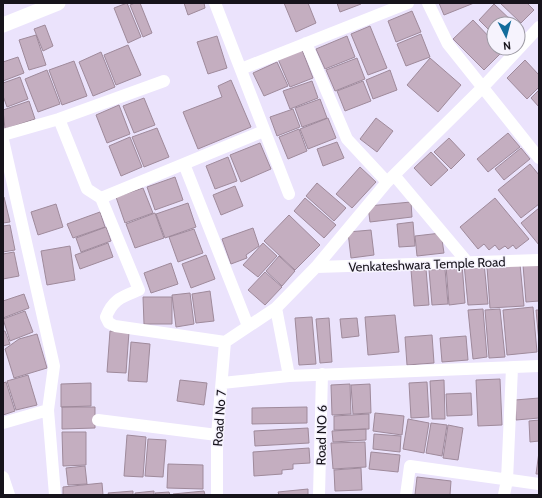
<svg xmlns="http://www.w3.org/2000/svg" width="542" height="498" font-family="Cabin,sans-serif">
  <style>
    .building { fill: #c4aec0; stroke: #9f8a9b }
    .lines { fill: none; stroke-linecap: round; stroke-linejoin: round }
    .minor { stroke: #fff; stroke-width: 12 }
    .tertiary { stroke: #fff; stroke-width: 15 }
    .labels { text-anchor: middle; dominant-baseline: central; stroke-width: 3; stroke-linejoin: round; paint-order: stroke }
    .street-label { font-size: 13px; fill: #16131b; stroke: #f6f3fd }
  </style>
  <rect width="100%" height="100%" fill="#ebe3fc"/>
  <path class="building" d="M127 3 141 37 128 43 114 8Z
    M135 3H140L152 33 143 37 130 5Z
    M184 3H204L205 8 188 15Z
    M284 3H308L316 23 296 32Z
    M337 3H360L361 4 340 12Z
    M439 3H474L444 15Z
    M500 3H527L534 10 521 23Z
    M494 4 515 24H494V35L479 20Z
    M412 11 421 32 396 42 388 21Z
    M473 20 494 42V48H500L503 51 484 70 453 39Z
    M45 25 53 46 43 51 34 29Z
    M370 26 387 68 368 75 351 34Z
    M421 34 430 57 406 66 397 44Z
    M36 35 46 65 29 70 19 40Z
    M217 36 227 68 208 74 197 42Z
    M347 36 355 57 325 69 316 49Z
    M128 45 141 75 116 85 104 55Z
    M302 50 313 78 290 87 278 59Z
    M101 52 115 87 93 96 79 62Z
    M18 57 24 73 3 81V62Z
    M357 58 365 79 335 91 326 70Z
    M430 58 461 85 438 112 407 85Z
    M525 60 539 75V87L527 99 507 78Z
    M74 61 87 96 62 105 49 70Z
    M277 62 288 86 264 96 253 73Z
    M47 70 60 104 38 112 25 79Z
    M390 70 397 90 373 99 366 80Z
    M20 77 28 99 7 107 3 96V83Z
    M231 80 251 127 198 149 183 112 222 97 218 86Z
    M312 81 318 98 290 109 283 91Z
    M363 81 371 101 345 111 337 91Z
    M539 90V107L531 98Z
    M144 98 155 125 134 133 123 106Z
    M320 99 327 118 302 127 295 108Z
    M29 101 35 119 5 129 3 110Z
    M119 105 130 134 107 143 96 115Z
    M293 109 300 127 277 136 270 117Z
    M328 118 336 138 308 149 300 129Z
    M376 118 393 131 377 152 360 139Z
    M157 128 169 157 144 167 132 137Z
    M299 129 307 151 288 159 279 137Z
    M508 133 520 147 488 172 477 159Z
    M130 137 142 167 121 176 109 146Z
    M449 138 465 155 451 169 434 152Z
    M337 142 344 158 323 166 317 149Z
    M260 143 271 169 241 182 230 155Z
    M521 148 530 159 504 180 495 169Z
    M431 152 448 170 431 186 414 168Z
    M228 157 237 181 215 189 206 166Z
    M530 164 539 175V204L521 218 498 190Z
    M360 167 376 182 352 208 336 194Z
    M175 177 183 200 155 210 147 187Z
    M317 183 346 208 334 221 306 196Z
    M235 186 243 206 221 215 213 195Z
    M143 188 153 213 125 223 116 197Z
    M4 197 10 222 3 223V198Z
    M305 198 336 225 324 238 294 211Z
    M495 198 529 239 516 249 513 245 508 249 505 246 499 250 495 245 489 250 484 244 478 249 460 227Z
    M411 202 412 217 370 222 368 206Z
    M188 203 196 227 165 238 156 214Z
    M56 204 63 227 38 235 31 212Z
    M539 208V245L521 223Z
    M100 212 105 227 73 238 67 224Z
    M155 213 164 238 135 248 126 224Z
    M289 215 320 245 295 270 264 241Z
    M413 222 415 246 399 247 397 224Z
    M10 225 15 250 3 252V226Z
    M106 227 111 241 81 252 76 238Z
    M253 228 259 246 246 255 247 258 231 264 222 239Z
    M194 229 203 253 178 262 169 237Z
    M371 230 374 255 351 258 348 232Z
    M441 233 444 253 417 256 415 236Z
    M108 243 113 257 80 269 75 255Z
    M263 243 277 256 258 277 243 265Z
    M70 246 75 280 47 285 41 251Z
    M14 252 19 276 3 279V254Z
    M206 255 215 279 191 288 182 264Z
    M279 256 295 271 282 286 266 271Z
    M171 263 178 284 151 293 144 273Z
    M484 263 488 304 468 305 464 264Z
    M539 263V301L526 302 523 265Z
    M462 264 465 303 449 305 446 266Z
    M520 264 524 306 490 308 487 267Z
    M426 269 429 305 414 306 411 270Z
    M445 269 448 304 432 305 429 270Z
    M265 272 282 287 265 305 248 290Z
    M210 291 214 321 196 323 192 294Z
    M190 293 194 324 176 327 172 295Z
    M24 294 29 308 3 318V301Z
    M143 297H172V324H144Z
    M533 307 537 352 507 355 503 310Z
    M483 309 487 357 473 359 468 310Z
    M500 309 505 357 489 358 485 310Z
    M536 310H539V342Z
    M25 311 33 332 10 341 3 319Z
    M395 315 399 352 368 355 365 317Z
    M312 317 316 364 299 365 295 318Z
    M329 318 332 362 320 363 316 319Z
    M357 318 359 336 342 338 340 319Z
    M3 331H5L10 344 3 346Z
    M110 331 129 332 126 373 107 372Z
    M37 334 47 368 14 378 5 349 19 339Z
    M432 335 434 363 407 365 405 337Z
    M466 336 468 360 442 362 440 338Z
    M131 342 150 344 147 382 128 381Z
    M28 375 37 405 16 410 7 381Z
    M500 379 502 425 478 426 476 380Z
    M180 380 207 383 204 405 177 401Z
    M444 380 445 419H432L430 381Z
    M6 382 15 411 3 415V383Z
    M427 382 429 417 411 418 409 383Z
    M91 383V406L61 407V384Z
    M350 384 351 414 332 415 331 385Z
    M370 384 371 413 353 414 351 385Z
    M471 393 472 415 447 416 446 394Z
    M539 398V418L516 420 515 400Z
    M62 407H95V428L62 429Z
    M307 407V423L252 424V408Z
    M375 413 404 416 402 435 373 431Z
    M369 414V429L334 430V416Z
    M408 419 429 423 424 453 403 449Z
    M539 420V441L530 442 529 421Z
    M431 423 447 425 442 456 426 453Z
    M448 425 463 428 458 460 443 458Z
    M308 428 309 443 255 446 254 431Z
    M366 429V440L333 442 332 431Z
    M62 432H86V465L63 466Z
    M374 434 401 436 400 452 373 449Z
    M127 435 146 437 143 477 124 476Z
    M148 439 166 440 163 477 145 476Z
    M365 442 366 467 333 469 331 443Z
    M309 448 310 463 293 464V469L282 470V474L254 476 253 452Z
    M371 452 400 455 398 472 369 469Z
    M539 452V474H536Z
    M168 464 203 465V489L167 488Z
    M85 466 87 484 68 485 66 468Z
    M361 468 362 490 335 491 334 470Z
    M417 477 451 481 450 495H415Z
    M102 483 103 495H63V487Z
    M308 489V495H279L278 492Z
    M133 491V495H109L108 493Z
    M154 491V495H135V493Z
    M204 491 205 495H173V494Z
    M169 492 170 495H156L155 493Z"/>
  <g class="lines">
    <path class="minor" d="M215 3 289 194
      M428 3 448 44 539 158
      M306 43 347 139 387 182
      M241 69 408 3
      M59 119 87 189 101 198 264 131
      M3 135 59 119 164 81
      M3 140 54 366 48 410 55 495
      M184 164 248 326
      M394 175 468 263
      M101 198 139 290C122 297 113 299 106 317L109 323 115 326 225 342 276 308 316 267 387 182 484 86 539 27
      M316 267 539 260
      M276 308 289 376
      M222 383 289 376 539 366
      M98 420 217 435
      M3 423 48 410
      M3 477 9 495
      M217 495V435L225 342
      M319 495 322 374
      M406 495 410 466 539 484
      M504 495 507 480 512 368"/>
    <path class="tertiary" d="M3 25 58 3"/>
  </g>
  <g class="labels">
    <g class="street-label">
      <text transform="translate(427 264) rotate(-2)">Venkateshwara Temple Road</text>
      <text transform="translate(219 418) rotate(-86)">Road No 7</text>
      <text transform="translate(321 435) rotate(-89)">Road NO 6</text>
    </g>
  </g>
  <rect width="542" height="498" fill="none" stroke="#16131b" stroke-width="8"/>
  <g transform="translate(506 36) rotate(174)"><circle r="19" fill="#f6f3fd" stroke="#9c99a3"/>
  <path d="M0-3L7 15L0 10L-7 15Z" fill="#136c9c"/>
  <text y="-6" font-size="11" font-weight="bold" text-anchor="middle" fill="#16131b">N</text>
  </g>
</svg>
